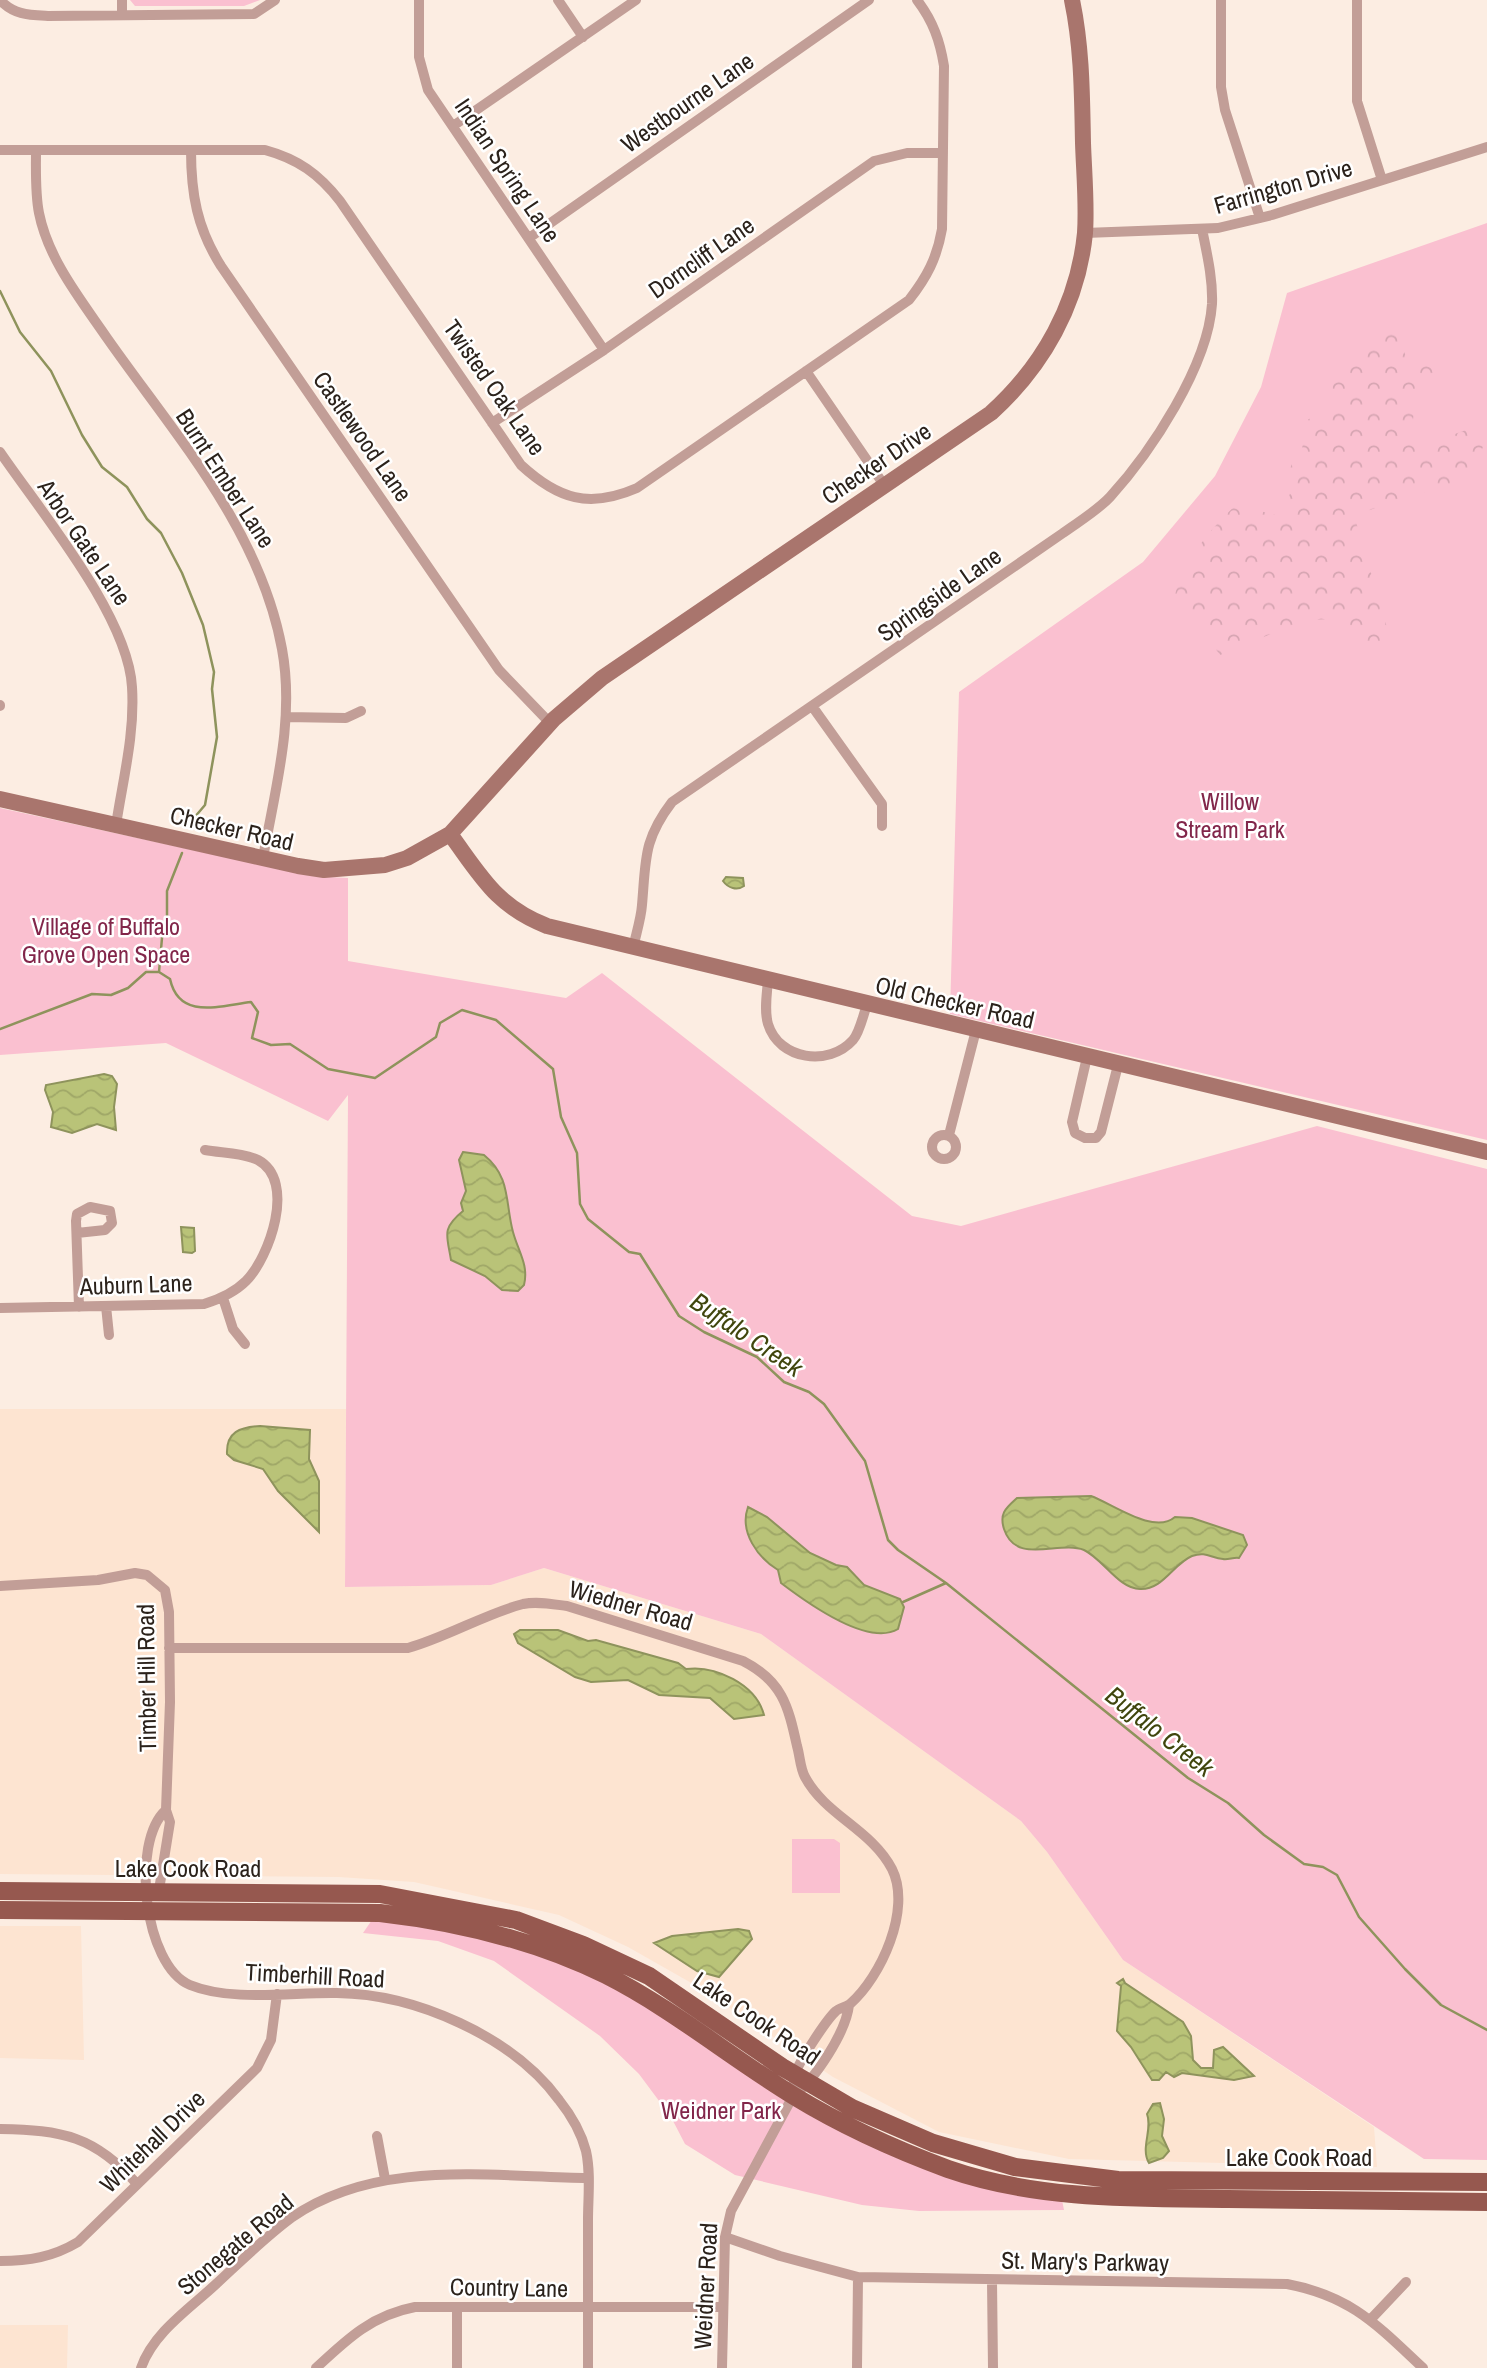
<svg xmlns="http://www.w3.org/2000/svg" width="1487" height="2368" font-family="'Archivo Narrow',sans-serif">
  <style>
    .built { fill: #fde4d1 }
    .green { fill: #fac0d0 }
    .forest { fill: url(#forest-crowns) }
    .water { fill: url(#water-waves); stroke: #8e935c; stroke-width: 2 }
    .lines { fill: none; stroke-linecap: round; stroke-linejoin: round }
    .stream { stroke: #8e935c; stroke-width: 2.5 }
    .street { stroke: #c29e97; stroke-width: 10 }
    .secondary { stroke: #a9756d; stroke-width: 16 }
    .primary { stroke: #96584f; stroke-width: 18 }
    .labels { text-anchor: middle; dominant-baseline: central; stroke-width: 5; stroke-linejoin: round; paint-order: stroke }
    .street-label { font-size: 24px; fill: #2b221b; stroke: #fff }
    .park-label { font-size: 24px; fill: #82264a; stroke: #fff }
    .water-label { font-size: 26px; font-style: italic; fill: #40460d; stroke: #fff }
  </style>
  <defs>
    <pattern id="forest-crowns" width="20" height="18" patternUnits="userSpaceOnUse" patternTransform="scale(1.75)"><rect width="20" height="18" fill="#fac0d0"/><path d="M2 6a3 3 0 1 1 6 0M12 15a3 3 0 1 1 6 0" fill="none" stroke="#d6a5b2"/></pattern>
    <pattern id="water-waves" width="16" height="10" patternUnits="userSpaceOnUse" patternTransform="scale(1.75)"><rect width="16" height="10" fill="#b9c378"/><path d="M0 5q4-4 8 0t8 0" fill="none" stroke="#9fa767"/></pattern>
  </defs>
  <rect width="100%" height="100%" fill="#fcede2"/>
  <path class="built" d="M0 1409H346L345 1587 491 1585 544 1568 761 1634 1021 1821 1047 1852 1123 1960 1374 2127 1377 2167 1069 2159 939 2132 833 2077 702 1989 628 1947 559 1915 414 1882 339 1877 0 1874Z
    M0 1926H81L84 2060 0 2058Z
    M0 2325H68L67 2368H0Z"/>
  <path class="green" d="M130 0H260L244 6H135Z
    M1487 223V1140L950 1014 959 692 1143 562 1215 476 1261 387 1287 293Z
    M0 808 312 876 348 878V961L566 998 602 973 912 1216 961 1226 1317 1126 1487 1169V2160L1424 2159 1123 1960 1047 1852 1021 1821 761 1634 544 1568 491 1585 345 1587 348 1095 328 1121 166 1043 0 1055Z
    M792 1839H834L840 1843V1893H792Z
    M374 1917 521 1947 611 1983 825 2121 1062 2200 1064 2210 919 2211 862 2205 735 2175 685 2144 671 2117 639 2074 600 2036 494 1961 438 1941 363 1933Z"/>
  <path class="forest" d="M1398 328 1406 358 1435 369 1434 375 1415 400 1412 430 1424 445 1480 425 1487 426V431L1475 476 1354 515 1393 648 1366 656 1350 633 1334 619 1305 620 1220 655 1175 594C1187 557 1209 530 1237 504L1274 515 1285 509 1293 484 1286 477 1292 464 1299 466 1307 420 1335 406 1332 383 1385 329Z"/>
  <path class="water" d="M726 877 743 878 744 886C737 891 728 888 723 881Z
    M104 1074 112 1076 117 1084 114 1107 116 1130 97 1124 72 1133 51 1127 53 1112 45 1090 46 1085Z
    M463 1152 484 1155C511 1177 505 1202 513 1232 518 1251 529 1265 524 1285L518 1291 502 1290 485 1276 451 1260C447 1235 441 1229 463 1211L461 1203 466 1191 459 1160Z
    M181 1227 194 1228 195 1251 192 1253 183 1252Z
    M260 1426 310 1430 309 1459 319 1481V1532L278 1491 263 1469 234 1460 227 1454C226 1432 240 1427 260 1426Z
    M1091 1496C1113 1504 1154 1535 1175 1517L1192 1518 1243 1535 1247 1545 1239 1558C1234 1557 1228 1560 1223 1559 1211 1558 1206 1551 1192 1556 1173 1564 1163 1590 1140 1589 1119 1589 1103 1559 1084 1550 1059 1540 1016 1566 1004 1529 999 1513 1006 1508 1017 1498Z
    M748 1507 767 1517 810 1553 836 1565 847 1567 864 1585 900 1599 904 1607 898 1629C868 1647 806 1602 781 1583L778 1570C758 1558 739 1532 748 1507Z
    M520 1630H558L588 1641 596 1640 678 1663 686 1669C715 1665 756 1684 764 1715L734 1719 710 1698 659 1695 628 1680 591 1682 575 1677 518 1643 514 1634Z
    M738 1929 749 1931 752 1939 719 1977 697 1971 654 1943 672 1936Z
    M1123 1979 1125 1983 1183 2022 1191 2036 1193 2060 1201 2068H1213L1214 2050 1223 2047 1254 2076 1234 2080 1182 2073 1174 2077 1166 2072 1159 2080H1152L1131 2047 1117 2031 1121 1986 1117 1983Z
    M1160 2103 1164 2119 1162 2136 1169 2151 1163 2158 1149 2163C1140 2148 1153 2129 1147 2114L1153 2104Z"/>
  <g class="lines">
    <path class="stream" d="M0 291 20 332 51 371 82 435 102 467 127 487 147 519 161 533 182 573 203 625 214 672 212 689 217 737 205 805 188 825
      M159 972 162 938 167 921V891L182 853
      M0 1029 92 994 111 995 128 988 146 972H159L170 979C179 1020 219 1006 251 1002L258 1012 252 1038 271 1045 290 1044 328 1069 375 1078 436 1037 440 1023 462 1010 496 1020 553 1069 561 1117 577 1153 580 1204 588 1219 629 1252 640 1254 679 1316 704 1332 757 1357 784 1382 809 1392 824 1404 865 1461 888 1540 898 1550 946 1583 1188 1778 1228 1803 1264 1835 1304 1864 1323 1867 1337 1875 1359 1917 1405 1969 1441 2005 1487 2030
      M903 1602 946 1583"/>
    <path class="street" d="M0 0C14 15 29 15 48 16L254 14 275 0
      M122 0V15
      M419 0V57L428 90 604 350
      M558 0 583 37
      M1221 0V87L1225 110 1260 218
      M1357 0V101L1382 180
      M453 126 636 0
      M0 150H265C298 159 319 174 340 201L521 465C558 499 589 509 637 488L909 300C927 277 937 258 942 229L944 66C940 41 933 21 917 0
      M36 150C36 170 35 193 39 213 48 259 81 300 107 338 175 435 260 529 282 649 295 720 275 789 263 858
      M191 150C191 194 197 228 221 266L499 670 550 723
      M1085 233 1218 228 1272 215 1487 147
      M529 238 869 0
      M806 371 884 485
      M492 423 604 350 874 161 907 153H943
      M0 452C41 512 128 616 132 687 135 734 123 779 116 825
      M0 705V706
      M812 706 882 804V826
      M286 717 346 718 361 711
      M633 948C636 934 641 919 642 905 646 860 643 840 672 802L1063 533C1078 522 1097 511 1110 497 1151 452 1208 366 1212 304 1213 279 1207 254 1202 229
      M768 980C767 994 764 1010 768 1024 779 1060 829 1067 853 1040 860 1032 863 1015 867 1005
      M1087 1057 1072 1122 1075 1133 1085 1138H1096L1101 1132 1118 1065
      M949 1135 976 1030
      M932 1147a12 12 0 1 1 24 0a12 12 0 1 1-24 0Z
      M77 1233 105 1230 112 1223 110 1211 90 1207 77 1214 76 1221 79 1307
      M223 1298 233 1329 245 1344
      M106 1306 109 1335
      M0 1308 204 1304C220 1299 234 1293 246 1281 269 1258 297 1181 258 1160 244 1153 221 1153 205 1150
      M0 1586 98 1580 135 1573 147 1575 165 1590 169 1612 170 1702 166 1810 170 1822 158 1896
      M169 1648H408C447 1637 487 1613 523 1604 537 1601 552 1604 567 1606L743 1661C782 1681 788 1705 797 1746 800 1756 800 1768 805 1777 826 1816 871 1829 892 1869 912 1909 881 1977 850 2004 846 2007 839 2008 836 2011 826 2020 799 2062 795 2074 793 2080 794 2089 793 2096L731 2211 725 2237 722 2368
      M166 1810C130 1842 144 1966 190 1985 231 2002 293 1992 337 1993 415 1994 512 2036 559 2100 571 2115 581 2132 586 2151 591 2173 588 2198 588 2220 588 2269 588 2319 588 2368
      M793 2096C815 2080 846 2032 849 2005
      M0 2129C62 2130 95 2136 137 2184
      M377 2136 385 2179
      M725 2237 780 2256 858 2277 1287 2284C1351 2296 1377 2325 1423 2368
      M0 2261C29 2261 53 2257 78 2242L257 2068 271 2040 277 1994
      M992 2281 993 2368
      M1371 2319 1406 2282
      M141 2368C153 2333 189 2309 215 2285 240 2262 264 2238 291 2218 377 2158 490 2177 588 2178
      M316 2368C347 2339 372 2315 415 2307H722
      M457 2368V2307
      M857 2368 858 2277"/>
    <path class="secondary" d="M0 799 298 866 324 870 385 865 407 858 450 834 554 719 602 678 991 413C1043 366 1078 304 1085 233 1087 204 1084 173 1083 143 1082 94 1082 48 1072 0
      M450 834C481 876 496 906 547 926L1487 1152"/>
    <path class="primary" d="M0 1891 380 1894 516 1920 583 1945 649 1976 782 2067 852 2108 933 2143 1015 2167 1118 2180 1487 2182
      M0 1910 380 1913C459 1922 535 1940 606 1975 673 2009 730 2057 794 2096 843 2126 894 2149 948 2169 1037 2200 1135 2198 1228 2199 1314 2200 1401 2201 1487 2202"/>
  </g>
  <g class="labels">
    <g class="street-label">
      <text transform="translate(687 102) rotate(-35)">Westbourne Lane</text>
      <text transform="translate(508 170) rotate(56)">Indian Spring Lane</text>
      <text transform="translate(1283 186) rotate(-16)">Farrington Drive</text>
      <text transform="translate(701 257) rotate(-35)">Dorncliff Lane</text>
      <text transform="translate(495 387) rotate(55)">Twisted Oak Lane</text>
      <text transform="translate(363 436) rotate(55)">Castlewood Lane</text>
      <text transform="translate(876 463) rotate(-34)">Checker Drive</text>
      <text transform="translate(226 478) rotate(57)">Burnt Ember Lane</text>
      <text transform="translate(85 542) rotate(56)">Arbor Gate Lane</text>
      <text transform="translate(939 594) rotate(-35)">Springside Lane</text>
      <text transform="translate(232 828) rotate(13)">Checker Road</text>
      <text transform="translate(955 1002) rotate(13)">Old Checker Road</text>
      <text transform="translate(136 1284) rotate(-2)">Auburn Lane</text>
      <text transform="translate(631 1605) rotate(16)">Wiedner Road</text>
      <text transform="translate(146 1678) rotate(-91)">Timber Hill Road</text>
      <text x="188" y="1868">Lake Cook Road</text>
      <text transform="translate(315 1975) rotate(3)">Timberhill Road</text>
      <text transform="translate(757 2018) rotate(34)">Lake Cook Road</text>
      <text transform="translate(152 2141) rotate(-44)">Whitehall Drive</text>
      <text x="1299" y="2157">Lake Cook Road</text>
      <text transform="translate(235 2244) rotate(-40)">Stonegate Road</text>
      <text transform="translate(1085 2261) rotate(1)">St. Mary's Parkway</text>
      <text transform="translate(705 2286) rotate(-87)">Weidner Road</text>
      <text transform="translate(509 2287) rotate(1)">Country Lane</text>
    </g>
    <g class="park-label">
      <text x="1230" y="801">Willow<tspan x="1230" dy="28">Stream Park</tspan></text>
      <text x="106" y="926">Village of Buffalo<tspan x="106" dy="28">Grove Open Space</tspan></text>
      <text x="721" y="2110">Weidner Park</text>
    </g>
    <g class="water-label">
      <text transform="translate(747 1334) rotate(34)">Buffalo Creek</text>
      <text transform="translate(1160 1731) rotate(38)">Buffalo Creek</text>
    </g>
  </g>
</svg>
